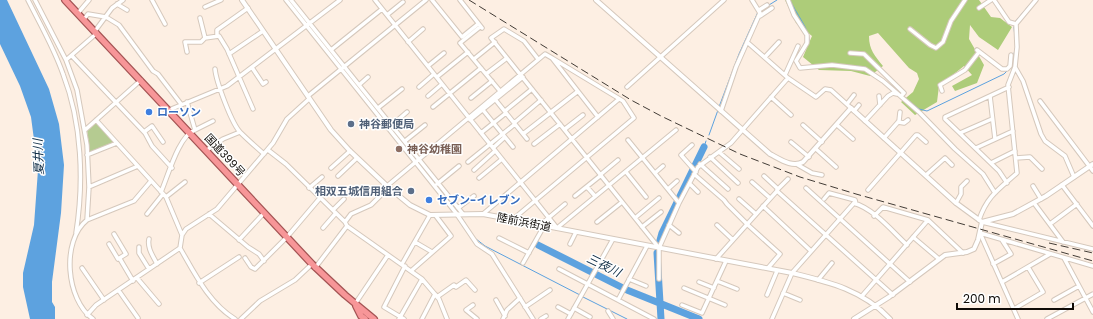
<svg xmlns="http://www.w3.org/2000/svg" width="1093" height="319" font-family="Poppins,'Noto Sans JP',sans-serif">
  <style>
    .green { fill: #b5cb91 }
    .forest { fill: #adcc79 }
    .water { fill: #5da2df }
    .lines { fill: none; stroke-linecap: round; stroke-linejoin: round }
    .stream { stroke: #5da2df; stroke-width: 1 }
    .river { stroke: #5da2df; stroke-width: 7 }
    .minor-casing { stroke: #d5c8bc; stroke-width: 5.5 }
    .tertiary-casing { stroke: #d5c8bc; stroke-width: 6 }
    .trunk-casing { stroke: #a45454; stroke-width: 8 }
    .minor { stroke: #fff; stroke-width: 3.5 }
    .tertiary { stroke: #fff; stroke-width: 4 }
    .trunk { stroke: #f79698; stroke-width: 5.5 }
    .rail { stroke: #423c36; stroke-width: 1; stroke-dasharray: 8 4; stroke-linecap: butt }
    .shop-dot { fill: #3f7fe0; stroke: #fff; stroke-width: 1.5 }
    .service-dot { fill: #5c6f8a; stroke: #fff; stroke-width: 1.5 }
    .education-dot { fill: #8d6e63; stroke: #fff; stroke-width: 1.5 }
    .labels { text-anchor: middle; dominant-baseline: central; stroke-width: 3; stroke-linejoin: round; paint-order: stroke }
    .shop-label { font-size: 11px; font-weight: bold; fill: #366cbe; stroke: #fff; text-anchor: start }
    .service-label { font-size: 11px; font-weight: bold; fill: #4e5e75; stroke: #fff; text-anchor: start }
    .education-label { font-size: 11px; font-weight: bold; fill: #785e54; stroke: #fff; text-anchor: start }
    .street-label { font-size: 11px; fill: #0f0b07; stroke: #fff }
    .water-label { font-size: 12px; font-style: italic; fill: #0d2b44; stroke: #fff }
  </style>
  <rect width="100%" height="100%" fill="#fdefe3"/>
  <path class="green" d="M96 123 114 143 90 152 87 130Z"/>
  <path class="forest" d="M785 0H979L991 17 1000 18 1012 27 998 50 979 37 970 25 969 39 984 65 977 83 955 91 952 86 972 75 964 66 939 86 937 102 915 115 901 102 913 92 919 79 917 73 909 68 878 33 869 36C869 50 875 56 883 66L870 76 851 71 819 70 803 57 812 36 796 23Z"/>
  <path class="water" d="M0 0H7L49 89 59 124 64 165 61 213 52 282V302L55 307V319H30L23 287V273L34 225 38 170 31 117 20 86 0 44Z"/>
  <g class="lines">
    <path class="stream" d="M790 0C795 12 810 30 809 41
      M769 5 777 0
      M1015 22 1031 3
      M1014 27 1015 38
      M835 64 865 67 876 74
      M1012 66 1015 49
      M348 75 417 159
      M903 96 919 109 927 111 1004 74 1010 68
      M719 107 739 54 758 12
      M709 135 718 110
      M704 147 706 141
      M419 162 457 212
      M461 217 465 223
      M476 239 485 246 580 295
      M583 297 627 319"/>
    <path class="river" d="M659 244 662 233 704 147
      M538 245 627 290 699 319
      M657 253 661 319"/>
    <defs>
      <path id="minor" d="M28 0C40 24 54 48 63 74 82 123 84 182 76 233
        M35 0 66 60 77 90 87 145 89 187 87 220 134 201 151 181
        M152 0 165 24
        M286 0 456 213 477 244 492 254 533 319
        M291 0 359 85
        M375 0 557 228 676 130
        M432 0 462 37 478 24
        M460 0 482 28
        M788 0 794 15 807 35V43L796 61 800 68 832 65 865 69 883 81 920 113 955 149 983 174 995 193
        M994 0 1009 22 1016 24
        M1036 0 1016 24 1017 47 1015 67 1023 81 1041 134 1045 141 1065 156 1074 177
        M117 4 127 10
        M205 7 221 0
        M979 8 991 0
        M759 10 767 5
        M78 13 89 0
        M387 15 403 2
        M760 16 772 8
        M200 18 205 38
        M84 19 88 14 106 17 119 25 153 71 158 74 181 104
        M480 27 460 43 500 91
        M910 29 930 45 936 48 943 42 951 21 965 0
        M95 31 112 8 123 0
        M217 35V30L248 8
        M408 42 423 29
        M747 42 788 78 816 97 825 89 831 90 851 108
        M331 50 382 9
        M977 50 1002 69H1007L1010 66 1011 55
        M187 52 185 42H201L205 38 219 36 227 49 253 109
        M850 53 864 54 904 93 901 96
        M229 54 263 31
        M72 56 145 133 152 146 172 168
        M765 57 779 42
        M474 59 495 42
        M538 59 524 41 504 29 491 38 659 248
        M66 60 97 33
        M428 66 444 53
        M215 69C216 81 232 125 241 133 248 140 256 147 264 154
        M253 69 263 84 266 82
        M486 74 507 58
        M785 75 798 46
        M368 77 359 85 463 214
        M437 77 468 52
        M419 87 434 74
        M627 87 724 0
        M942 91 940 85 965 70 979 52
        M308 96 426 0
        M428 96 442 84
        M879 96 880 105
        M990 96 995 139
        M771 97 791 115
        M471 98 492 81
        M494 98 527 139
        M1040 101 1093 171
        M847 104 854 95
        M433 107 481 68
        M378 108 402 89
        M169 110 227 86 340 0
        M483 110 513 147
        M505 111 532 89
        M721 111 736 67 760 13 752 0
        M854 111 859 105
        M470 120 523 77
        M865 121 888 96 893 93 897 94
        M898 122 904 123 908 120
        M514 123 541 100
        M392 125 407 112
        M803 125 822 142
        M837 125 853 139
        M565 129 583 115
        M85 130 141 80
        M195 130 213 121
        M144 132 152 126 163 142
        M481 133 506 113
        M960 133 992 119
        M523 134 577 92
        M884 138 899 121 900 112
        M628 140 679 203
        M405 141 425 125
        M791 142 809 157
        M534 144 560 124
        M692 145 681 155 696 172
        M493 148 505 137
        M976 148 1013 131
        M816 149 836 167
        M207 150 223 139 240 132
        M268 150 286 164 345 222
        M719 152 739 169
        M87 155 117 143
        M710 157 738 183
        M1016 158 1030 157 1042 169
        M468 162 515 124
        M991 163 1015 151
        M700 164 728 189
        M798 165 812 173 822 175
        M331 168 350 151
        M474 170 495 151
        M626 172 646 197
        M655 173 663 166
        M694 174 724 200 727 204 749 226 780 254 768 268
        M600 175 618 160
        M926 175 945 158 952 165
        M338 176 357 158
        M764 176 778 189
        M479 178 502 159
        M752 182 770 198
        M1007 183 999 171 945 119V117L1009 87
        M437 184 459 166
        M690 184 698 192
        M1062 185 1093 226
        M1033 186 1041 199
        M89 187 138 166
        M587 187 595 196
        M309 188 322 177
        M806 188 910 282
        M668 189 677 181
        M777 190 788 179
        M868 190 916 135H918L926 142
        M161 192C168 176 179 135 195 130L187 102
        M575 196 600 176
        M166 197 185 182
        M739 199 756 214
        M824 199 829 193 855 200 856 204
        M956 203 961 194V187L967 181
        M1034 203 1063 242
        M763 206 811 251
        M458 208 474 196
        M333 210 344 199
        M147 214 163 194
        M209 214 248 247 259 254 264 261
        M483 214 619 99
        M874 216 883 207 928 220 963 253
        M635 218 659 198
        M87 220C61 241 66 300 93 319
        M512 220 634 118 623 101 552 58
        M979 220C987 196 999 189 1017 173L1008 85 1015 67
        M597 222 622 202
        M982 222 1093 249
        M1050 224 1077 204
        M540 225 565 204
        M669 225 679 233
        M717 225 733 240
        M347 226 422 279 439 299 447 319
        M642 227 661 212
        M323 228 336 213
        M980 233 1093 266
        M980 233 1018 319
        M182 235 186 229 217 209 273 143 287 119 309 99
        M913 237 939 259
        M499 238 529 253
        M149 239C147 248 153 256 157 264
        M239 240 264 213
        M415 242 432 252
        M109 244 118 259 126 254 114 234
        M570 244 576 232
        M139 247V253L149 269
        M180 248C195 274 209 303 235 319
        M245 258 251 267 255 269 287 237 320 198
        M1064 258 1093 312
        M120 259 133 281
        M716 259 777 191 893 295
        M523 263 544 226
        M402 264 430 215
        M993 264 1011 254 1002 240
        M82 268 104 300
        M315 268 347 226 345 222 351 214 371 205 386 190 387 186 545 54 552 58 598 117
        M559 269 654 319
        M411 271 451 236 436 216
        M137 278 159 304
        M629 279 646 286
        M659 279V248L679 203 698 167 731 143 788 78
        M818 280 832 263
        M717 281 737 289
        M699 282 714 288
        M1002 282 1050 254
        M199 283 239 257
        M684 288 725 305
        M119 291 138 318
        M783 293 800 300
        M767 295 777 271
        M862 296 928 220
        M437 297 454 285 456 287 466 280 475 290
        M496 300 505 316
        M618 300 647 246
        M1054 300 1079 286
        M355 304 388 255
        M473 305 466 310 477 319
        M682 305 702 313 726 261
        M525 307 550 290
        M558 307 571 314
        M574 308 590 317
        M1014 309 1043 292 1028 267
        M608 311 613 319
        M87 315 96 305 180 248 182 235 166 197 96 120
        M241 319 260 301 295 280 312 264
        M399 319 422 279
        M404 319 384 307 405 266
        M422 319 435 294
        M503 319 507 310 520 298
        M541 319 546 316
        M568 319 613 239
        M772 319 792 273 854 203C874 209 892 231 907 245
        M1047 319 1093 294"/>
      <path id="tertiary" d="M242 0 331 130 350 151 387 186 410 205 430 215 483 214 792 273C829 282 863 290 890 319
        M596 0 770 154C780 159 792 168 803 162L851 108 956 203 982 222
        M854 319 889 297 945 255 967 252 974 249 978 240 982 222 1013 214 1046 196 1093 164"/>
      <path id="trunk" d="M65 0 312 264 345 295 374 319
        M356 306 361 316 365 319"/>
    </defs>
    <use href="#minor" class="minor-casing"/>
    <use href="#tertiary" class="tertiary-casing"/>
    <use href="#trunk" class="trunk-casing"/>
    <use href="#minor" class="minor"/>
    <use href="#tertiary" class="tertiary"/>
    <use href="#trunk" class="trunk"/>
    <path class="rail" d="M469 0 631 100 661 116 740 154 800 177 856 194 1093 261
      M1049 243 1093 253"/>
  </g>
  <g class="shop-dot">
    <circle cx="149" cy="112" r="4"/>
    <circle cx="429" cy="200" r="4"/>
  </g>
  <g class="service-dot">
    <circle cx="351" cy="124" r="4"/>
    <circle cx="411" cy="191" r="4"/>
  </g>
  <circle class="education-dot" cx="399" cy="149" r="4"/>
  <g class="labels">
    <g class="shop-label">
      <text x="157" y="112">ローソン</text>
      <text x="437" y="200">セブン-イレブン</text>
    </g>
    <g class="service-label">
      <text x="359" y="124">神谷郵便局</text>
      <text x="403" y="191" text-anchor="end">相双五城信用組合</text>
    </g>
    <g class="education-label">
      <text x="407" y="149">神谷幼稚園</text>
    </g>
    <g class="street-label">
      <text transform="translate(225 155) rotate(47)">国道399号</text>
      <text transform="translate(524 222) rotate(11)">陸前浜街道</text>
    </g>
    <g class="water-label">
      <text transform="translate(38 157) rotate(-92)">夏井川</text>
      <text transform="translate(604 265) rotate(26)">三夜川</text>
    </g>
  </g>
  <path d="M957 303v6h116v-6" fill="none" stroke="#0f0b07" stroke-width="2"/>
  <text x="963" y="303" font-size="12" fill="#0f0b07" stroke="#ffffff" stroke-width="3" paint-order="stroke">200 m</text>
</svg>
